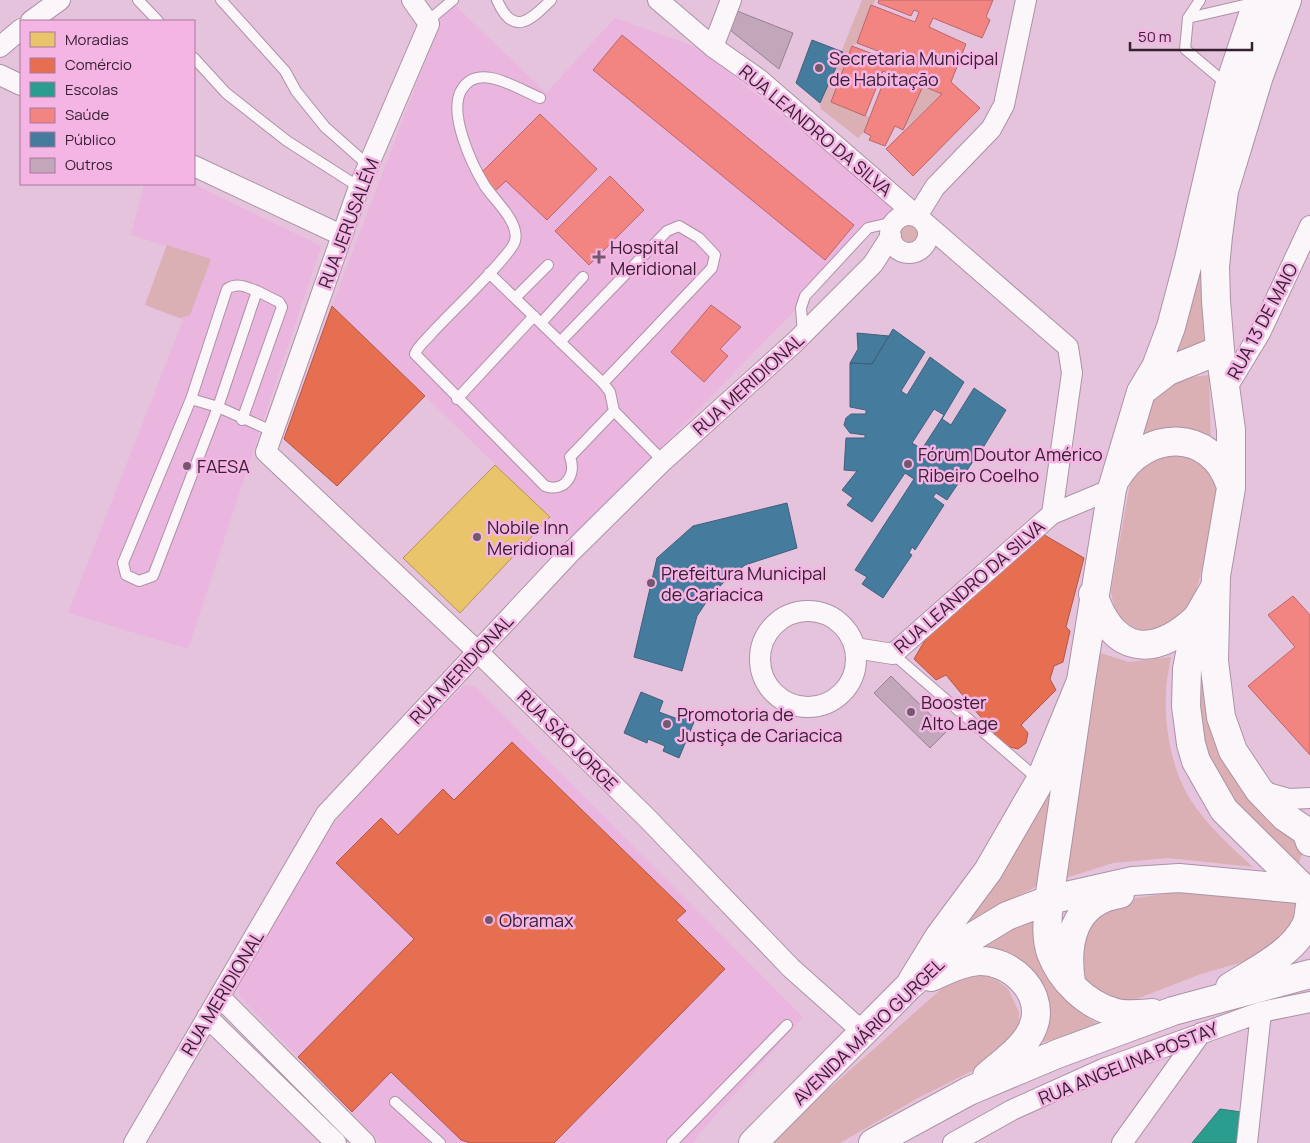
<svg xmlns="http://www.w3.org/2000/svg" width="1310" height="1143" font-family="Manrope,sans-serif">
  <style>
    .built { fill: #eab5de }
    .green { fill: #dab0b4 }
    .homes { fill: #e9c46a; stroke: #b49359 }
    .shops { fill: #e76f51; stroke: #b25748 }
    .schools { fill: #2a9d8f; stroke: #2e7873 }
    .health { fill: #f28482; stroke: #ba666a }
    .public { fill: #457b9d; stroke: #41607d; fill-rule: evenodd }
    .building { fill: #c2a7bb; stroke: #987f93 }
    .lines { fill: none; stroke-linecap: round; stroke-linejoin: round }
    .service-casing { stroke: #ac92a5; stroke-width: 12 }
    .minor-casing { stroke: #ac92a5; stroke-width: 22 }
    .secondary-casing { stroke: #ac92a5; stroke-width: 30 }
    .primary-casing { stroke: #ac92a5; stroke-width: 30 }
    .service { stroke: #fbf6fa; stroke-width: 10 }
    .minor { stroke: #fbf6fa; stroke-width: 20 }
    .secondary { stroke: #fbf6fa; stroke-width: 28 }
    .primary { stroke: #fbf6fa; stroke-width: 28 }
    .poi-dot { fill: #74596e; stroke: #f4b5e5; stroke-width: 2 }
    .labels { text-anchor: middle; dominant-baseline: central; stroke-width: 5; stroke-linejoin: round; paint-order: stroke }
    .poi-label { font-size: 18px; fill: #372032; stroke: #f4b5e5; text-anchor: start }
    .street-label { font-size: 18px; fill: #372032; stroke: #f4b5e5 }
  </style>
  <rect width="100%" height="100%" fill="#e6c3dd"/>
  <path class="built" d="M454 4 546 93 615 18 699 48 895 208 572 539 332 306 441 19Z
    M144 184H193L321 246 188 649 68 613 183 320 145 305 166 246 131 235Z
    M465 685 474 686 803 1017 699 1134 694 1143H381L240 997 238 979 305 860 385 761Z"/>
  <path class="green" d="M862 0H875L857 43 852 46 831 102 870 117 864 132 858 138 821 109 820 105Z
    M923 86 942 94 903 130Z
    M906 216 927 237 922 246 910 252 895 245 891 231 898 220Z
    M1200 238 1204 348 1171 361Z
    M167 245 211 259 190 315 180 318 145 305Z
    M1209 375 1211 446 1130 449 1158 387 1185 378Z
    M1176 450 1209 464 1221 496 1191 611 1157 633C1129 629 1114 621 1111 590L1130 483 1135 472 1143 462Z
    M1203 626 1207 695 1304 849 1298 865 1218 791 1190 707Z
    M1097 652 1129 662 1171 657C1169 669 1166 682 1166 695 1164 729 1173 774 1192 802 1209 827 1231 847 1253 867L1168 858 1113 863 1063 879Z
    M1060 758 1039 885 986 913 953 937Z
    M1177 892 1301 900V921L1257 958 1201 974 1134 1000H1113L1094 991 1081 975 1082 925 1129 899Z
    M1041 908 1048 977 1065 1000 1101 1027 1043 1042 1044 1010 964 953Z
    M973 974 986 976 998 981 1008 989 1019 1012V1025L1000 1057 918 1098 840 1143H771L822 1095 949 982Z"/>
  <path class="homes" d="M495 465 550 517 460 613 403 558Z"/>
  <path class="shops" d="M332 306 425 396 337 486 284 439Z
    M1041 533 1084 558 1066 627 1070 631 1063 662 1054 666 1050 679 1056 690 1021 725 1028 733 1026 743 1018 749 1006 746 998 738 946 675 936 680 914 659 928 635Z
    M512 742 686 911 676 920 725 969 554 1143H470L461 1140 391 1072 352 1112 298 1057 414 939 336 863 381 818 398 835 443 789 454 800Z"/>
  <path class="schools" d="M1220 1109 1241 1112 1242 1143H1192Z"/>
  <path class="health" d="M879 0H993L986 17 990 20 982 38 933 18 929 27 966 44 951 82 980 108 913 176 886 149 942 94 923 86 903 130 895 126 885 146 869 140 871 136 864 132 887 73 883 71 865 116 831 102 852 46 881 57 883 53 857 43 871 5 915 22 919 12 914 10 911 16 878 3Z
    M622 35 854 225 825 260 593 70Z
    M540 114 597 169 547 220 506 181 495 191 480 174Z
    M610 176 644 210 589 265 555 231Z
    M711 305 741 327 720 349 728 356 704 382 671 352Z
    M1293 596 1310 615V755L1248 686 1295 647 1268 615Z"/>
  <path class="public" d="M812 40 843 52 820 103 796 83Z
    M893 329 925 352 901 391 907 395 930 357 964 382 942 419 951 425 974 388 1006 410 981 451 977 449 973 455 976 457 947 500 936 493 933 497 944 505 915 550 912 547 909 553 912 555 883 598 862 584 867 577 855 570 914 479 905 473 872 522 847 505 853 498 842 490 857 471 844 470 846 438H865V435L850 433 844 425 846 418 851 414H866V410L850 407V363L872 364ZM934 409 944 415 922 449 912 443Z
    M857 333 889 336 872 364 850 363 858 349Z
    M787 503 797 548 745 565 724 582 709 598 697 616 682 671 634 657 657 558 693 526Z
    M641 692 663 701 659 712 678 719 679 716 694 722 679 758 663 751 665 746 648 739 647 743 624 733Z"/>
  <path class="building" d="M737 11 793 33 779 69 730 30Z
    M891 676 947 731 930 748 874 693Z"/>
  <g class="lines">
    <defs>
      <path id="service" d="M138 0 158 21
        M221 0 285 71 296 91 325 127 369 166
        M497 0C513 37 530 21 551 0
        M1200 0 1188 18 1185 49 1229 86
        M1188 18 1253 3
        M429 24 435 15 453 0
        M194 58 226 93 287 141 359 187
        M540 98C518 89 479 62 462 89 447 112 472 165 485 186 494 200 520 222 515 241 511 256 446 317 431 334 426 340 417 347 415 354L545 486C564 493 577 475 570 457L614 411
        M489 273 603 383 610 392 614 411 663 461
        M515 298 548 265
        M541 323 583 277
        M803 333 801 308 805 296 868 228 894 222
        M560 342 667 231 679 226 699 238 715 255 712 268 603 383
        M191 399 123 563 126 575 139 581 153 576 218 407 257 291C246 287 237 282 227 289L191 399 218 407 272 431
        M457 399 534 316
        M242 420 282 307 279 302 257 291
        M893 654 1039 780
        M395 1102 440 1143
        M672 1143 787 1025"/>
      <path id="minor" d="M412 0 429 24 359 187 266 452 478 652 648 819 791 968 864 1033
        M658 0 713 47 760 80 917 216 935 187 991 129 1004 105 1026 0
        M31 21 60 0
        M0 47 21 29
        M713 47 731 0
        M0 75 21 85
        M194 166 341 235
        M890 234a19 19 0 1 1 38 0a19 19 0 1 1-38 0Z
        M925 223 1068 347 1072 373 1052 514
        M1226 389 1260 333 1310 226
        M760 659a48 48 0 1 1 96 0a48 48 0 1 1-96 0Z
        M855 648 893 654 1052 514 1112 489
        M1261 791 1289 799 1310 798
        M220 997 365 1143
        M207 1017 336 1143
        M134 1143 326 814 569 554 663 461 795 342 873 264 891 236
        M953 1143 1012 1110 1103 1069 1261 1012 1310 1002
        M1122 1143 1201 1033
        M1247 1143 1261 1012"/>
      <path id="secondary" d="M1287 0 1259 76 1224 191 1218 236 1215 267 1216 301 1220 350 1231 430V488L1216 576 1214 661 1221 717 1233 751 1259 790 1285 817 1310 834
        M1146 388 1168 371 1220 350
        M1117 477C1146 429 1211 428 1230 484
        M1093 594C1113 654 1153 659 1197 618
        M912 981 939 937 988 871 1040 781 1081 681 1112 489 1141 392 1156 367 1171 327 1189 259 1229 87 1258 0"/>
      <path id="primary" d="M1215 587 1197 618 1187 669 1186 706 1191 744 1196 761 1224 810 1305 890
        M1081 681 1049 900C1048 917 1045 936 1051 953 1061 980 1086 1004 1113 1012 1125 1016 1140 1014 1152 1013
        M1306 831 1310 842
        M931 977C947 970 962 962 979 961 1009 960 1042 989 1035 1021 1030 1044 1004 1061 987 1076
        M1071 982C1065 943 1073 901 1120 894
        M1230 987C1256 970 1292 954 1306 925 1309 919 1309 911 1310 905
        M753 1143 909 986 949 951 1007 916 1049 900 1133 881 1179 878 1310 890
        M873 1143 969 1091 1057 1054 1173 1011 1310 974"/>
    </defs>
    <use href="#service" class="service-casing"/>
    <use href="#minor" class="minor-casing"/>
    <use href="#secondary" class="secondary-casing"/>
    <use href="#primary" class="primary-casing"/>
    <use href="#service" class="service"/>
    <use href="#minor" class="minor"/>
    <use href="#secondary" class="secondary"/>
    <use href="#primary" class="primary"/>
  </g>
  <g class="poi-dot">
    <circle cx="819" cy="68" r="5"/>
    <path d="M596.5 249.5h5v5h5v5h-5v5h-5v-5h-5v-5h5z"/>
    <circle cx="908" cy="464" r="5"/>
    <circle cx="187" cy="466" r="5"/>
    <circle cx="477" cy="537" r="5"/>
    <circle cx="651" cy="583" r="5"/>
    <circle cx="911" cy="712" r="5"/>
    <circle cx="667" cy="724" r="5"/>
    <circle cx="489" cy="920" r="5"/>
  </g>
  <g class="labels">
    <g class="poi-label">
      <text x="829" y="58">Secretaria Municipal<tspan x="829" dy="21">de Habitação</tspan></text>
      <text x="610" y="247">Hospital<tspan x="610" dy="21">Meridional</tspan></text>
      <text x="918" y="454">Fórum Doutor Américo<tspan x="918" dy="21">Ribeiro Coelho</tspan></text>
      <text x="197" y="466">FAESA</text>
      <text x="487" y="527">Nobile Inn<tspan x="487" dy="21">Meridional</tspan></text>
      <text x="661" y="573">Prefeitura Municipal<tspan x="661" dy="21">de Cariacica</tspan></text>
      <text x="921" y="702">Booster<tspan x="921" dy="21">Alto Lage</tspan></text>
      <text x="677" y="714">Promotoria de<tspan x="677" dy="21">Justiça de Cariacica</tspan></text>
      <text x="499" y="920">Obramax</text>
    </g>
    <g class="street-label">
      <text transform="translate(816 130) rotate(40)">RUA LEANDRO DA SILVA</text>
      <text transform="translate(348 223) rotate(-69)">RUA JERUSALÉM</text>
      <text transform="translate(1262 321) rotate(-62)">RUA 13 DE MAIO</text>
      <text transform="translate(748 384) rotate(-42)">RUA MERIDIONAL</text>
      <text transform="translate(969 586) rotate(-41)">RUA LEANDRO DA SILVA</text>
      <text transform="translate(461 669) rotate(-47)">RUA MERIDIONAL</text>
      <text transform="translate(568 740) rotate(45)">RUA SÃO JORGE</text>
      <text transform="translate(222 993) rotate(-59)">RUA MERIDIONAL</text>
      <text transform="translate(868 1031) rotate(-44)">AVENIDA MÁRIO GURGEL</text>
      <text transform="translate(1128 1063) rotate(-22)">RUA ANGELINA POSTAY</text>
    </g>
  </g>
  <rect x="20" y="20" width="175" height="165" fill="#f4b5e5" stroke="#a8799d"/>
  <rect x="30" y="32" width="25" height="15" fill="#e9c46a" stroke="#a8799d"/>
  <text x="65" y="45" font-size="15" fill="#372032">Moradias</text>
  <rect x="30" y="58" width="25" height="15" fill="#e76f51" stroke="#a8799d"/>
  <text x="65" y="70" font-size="15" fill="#372032">Comércio</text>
  <rect x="30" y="82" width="25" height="15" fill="#2a9d8f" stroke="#a8799d"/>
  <text x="65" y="95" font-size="15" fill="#372032">Escolas</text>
  <rect x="30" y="108" width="25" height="15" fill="#f28482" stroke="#a8799d"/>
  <text x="65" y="120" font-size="15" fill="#372032">Saúde</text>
  <rect x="30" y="132" width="25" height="15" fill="#457b9d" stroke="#a8799d"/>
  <text x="65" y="145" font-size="15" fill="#372032">Público</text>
  <rect x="30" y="158" width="25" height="15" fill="#c2a7bb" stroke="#a8799d"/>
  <text x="65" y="170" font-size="15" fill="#372032">Outros</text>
  <path d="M1130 42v8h122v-8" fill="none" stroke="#372032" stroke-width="2.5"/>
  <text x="1138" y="42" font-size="15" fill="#372032" stroke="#f4b5e5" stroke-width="4" paint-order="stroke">50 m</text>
</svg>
